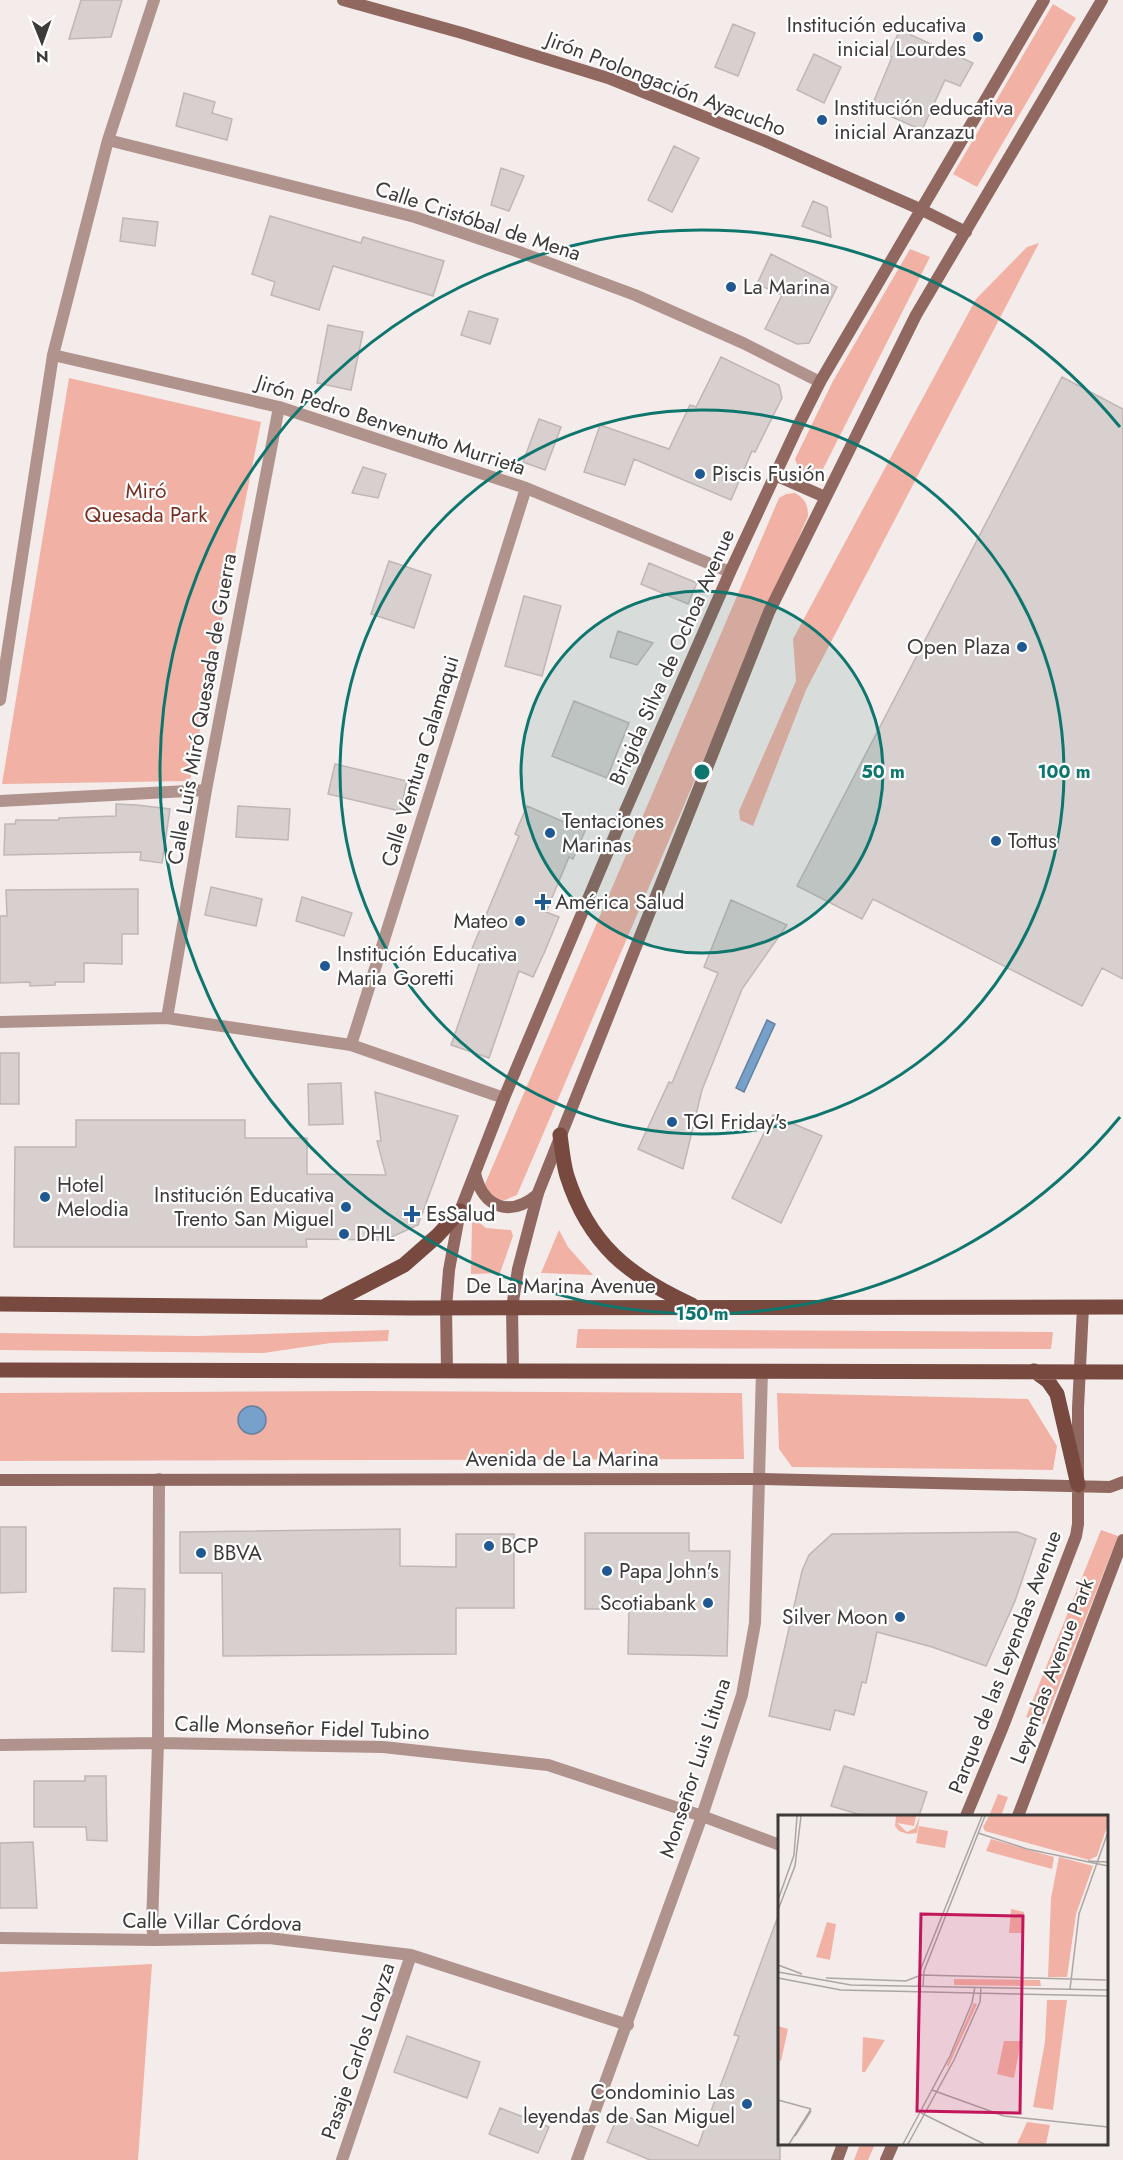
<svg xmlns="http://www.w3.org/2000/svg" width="1123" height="2160" font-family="Jost,sans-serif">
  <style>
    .green { fill: #f1b2a5 }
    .water { fill: #77a0cb; stroke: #66819f; stroke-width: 1.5 }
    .building { fill: #d7d0cf; stroke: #bfb7b6; stroke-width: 1.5 }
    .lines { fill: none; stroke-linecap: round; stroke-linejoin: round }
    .street { stroke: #b0938d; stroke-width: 12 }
    .secondary { stroke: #90685f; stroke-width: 12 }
    .primary { stroke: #78493f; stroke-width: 15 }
    .ring { fill: none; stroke: #0f766e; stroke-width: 3 }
    .poi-dot { fill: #205991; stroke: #fff; stroke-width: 2 }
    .labels { text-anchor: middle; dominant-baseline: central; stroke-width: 4.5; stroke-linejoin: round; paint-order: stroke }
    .poi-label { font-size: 21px; fill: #3d3a39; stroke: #fff; text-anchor: start }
    .street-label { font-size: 21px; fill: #3d3a39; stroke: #fff }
    .park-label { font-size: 21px; fill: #7a2e21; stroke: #fff }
    .inset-road { fill: none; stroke: #aba5a4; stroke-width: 1.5 }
    .view { fill: #c2185b; fill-opacity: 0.15; stroke: #c2185b; stroke-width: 3 }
    .inset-edge { fill: none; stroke: #3d3a39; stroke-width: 3 }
    .centre { fill: #0f766e; stroke: #fff; stroke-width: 3 }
    .ring-label { font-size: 18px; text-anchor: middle; font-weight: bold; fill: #0f766e; stroke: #fff; stroke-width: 4.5; stroke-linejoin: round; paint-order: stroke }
  </style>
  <rect width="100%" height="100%" fill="#f4eceb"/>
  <path class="green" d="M1053 4 1076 18 977 187 953 174Z
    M1039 243 806 690 753 826 740 820 739 811 796 681 793 639 976 299 1027 247Z
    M910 249 930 257 822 471 812 476 801 474 795 459 833 381Z
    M69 378 261 422 190 781 2 784Z
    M795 493C805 499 808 504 808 516L517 1195 505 1200 490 1199 485 1184 779 498 786 494Z
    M475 1219 486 1228 511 1230 513 1236 500 1273 471 1274 472 1222Z
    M559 1230 568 1247 593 1275 541 1273Z
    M578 1329 1053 1332 1051 1349 576 1348Z
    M389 1330 388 1341 331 1343 264 1353 0 1350V1333L197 1336Z
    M363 1391 742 1393 744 1459 0 1461V1393Z
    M777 1393 1028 1399 1057 1446 1053 1470 792 1467 779 1449Z
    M1101 1530 1118 1536 1044 1724 1026 1717Z
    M998 1794 1008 1797 1001 1816H989Z
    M152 1964 138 2160H0V1972Z
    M860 2144H875L868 2160H854Z"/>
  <path class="water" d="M767 1020 775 1024 744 1092 736 1088Z
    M238 1420a14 14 0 1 1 28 0a14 14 0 1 1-28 0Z"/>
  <path class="building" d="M81 0H122L111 37 69 39Z
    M733 24 755 33 738 76 715 67Z
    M900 30 973 63 960 86 945 80 922 130 871 108 892 57 888 55Z
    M814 54 841 67 824 103 797 90Z
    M184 93 215 102 212 113 232 119 227 140 176 126Z
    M674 146 699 158 672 212 648 200Z
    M501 168 524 176 509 211 491 205Z
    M813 201 827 207 831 237 802 226Z
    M270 216 361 243 363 237 444 261 433 296 333 266 319 310 271 295 275 282 252 274Z
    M123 218 158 222 155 246 120 241Z
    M771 254 837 287 809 343 797 344 765 329 782 295 757 284Z
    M469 311 498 319 490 344 461 335Z
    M328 325 363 332 351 390 317 383Z
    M721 357 779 385 782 398 755 452 752 451 731 500 634 459 625 485 584 472 600 425 669 449 690 405 696 407Z
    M1062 377 1123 409V979L1102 968 1082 1006 873 899 862 919 797 886Z
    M539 419 561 427 545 470 523 462Z
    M363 467 386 474 378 498 352 493Z
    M389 561 431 575 414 628 371 614Z
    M649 563 697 583 688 604 641 584Z
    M524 596 561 606 542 676 505 666Z
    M618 631 653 643 637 665 610 657Z
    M574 701 629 723 607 778 552 756Z
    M335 764 407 781 400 811 328 794Z
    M116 804 137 805 170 809 162 863 140 860 141 852 4 855 5 824H15L16 820H59V818L116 816Z
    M238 806 290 809 288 840 236 837Z
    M527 806 585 831 573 859 569 857 546 912 559 917 545 951 533 977 519 971 489 1058 451 1045 482 956 471 951 519 836 515 834Z
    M211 887 262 899 256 926 205 915Z
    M138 889V934H122V964L84 963V982H55V985L30 986V982L0 983V916H7L6 890Z
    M302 897 352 913 344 936 296 921Z
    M731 900 787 925 742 989 702 1090 683 1169 638 1149 669 1082 672 1083 718 973 704 967Z
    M0 1053H19V1104H0Z
    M341 1083 343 1124 309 1125 308 1084Z
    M375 1092 458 1116 418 1225 385 1240 306 1239 307 1247H14L15 1147H76V1120H245V1138H307V1174L386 1175 377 1141H381Z
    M773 1115 822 1136 781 1223 732 1198Z
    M0 1527H26V1592L0 1593Z
    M400 1529V1566L456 1567V1534H514V1608H456V1654L223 1656 222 1573H180V1532Z
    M1017 1532 1036 1539 1015 1601 986 1666 932 1647 877 1632 866 1683 862 1682 854 1715 835 1710 830 1730 769 1716 802 1571 809 1555 832 1534Z
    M585 1533H689V1551H730L727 1656 628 1654 629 1609H585Z
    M114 1588 145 1589 144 1652 112 1651Z
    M844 1766 927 1792 919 1816H864L831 1806Z
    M85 1776H106L107 1841 87 1840 86 1827H34V1781H85Z
    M33 1842 37 1908H0V1843Z
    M777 1919H780V2160H650L607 2142 619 2113 698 2146 739 2036 734 2035Z
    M407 2036 480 2062 467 2098 394 2072Z
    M500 2108 549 2127 538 2153 489 2134Z"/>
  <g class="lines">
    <path class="street" d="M108 140 415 217 522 253 635 295 743 343 820 382
      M53 355 279 407 526 488 730 572
      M0 700 53 355 108 140 154 0
      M0 801 206 790
      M167 1018 206 790 279 407
      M0 1022 167 1018 351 1045 504 1098
      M351 1045 526 488
      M0 1745 158 1743 383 1747 548 1765 702 1816 780 1845
      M0 1938 154 1940 269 1938 411 1955 628 2025
      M154 1940 152 1926 158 1743 159 1479
      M342 2160 411 1955
      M577 2160 702 1816 742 1695 755 1623 762 1371"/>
    <path class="secondary" d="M343 0 462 33 608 78 765 141 920 209 966 232
      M775 475 825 497
      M475 1173C483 1208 510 1218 538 1194
      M447 1371 446 1308 449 1270 460 1211 504 1098 623 816 730 572 797 428 820 382 1044 0
      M513 1372 512 1308 518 1269 538 1193 769 612 916 315 1102 0
      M0 1480 760 1479 1110 1487 1123 1482
      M966 1816 1002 1729 1076 1536 1078 1524V1408L1083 1307
      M1018 1816 1123 1540
      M837 2160 843 2144
      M886 2160 893 2144"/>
    <path class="primary" d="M560 1135C562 1148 563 1163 567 1176 589 1245 629 1276 692 1305
      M0 1304 412 1308 1123 1307
      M327 1305 404 1265 437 1236 460 1211
      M0 1370 1123 1372
      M1034 1371 1048 1381 1057 1394 1078 1485"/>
  </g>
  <circle cx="702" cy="772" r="181" fill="#0f766e" fill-opacity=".12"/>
  <g class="ring">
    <circle cx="702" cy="772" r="181"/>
    <circle cx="702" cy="772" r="362"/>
    <path d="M1120 1117A542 542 0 1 1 1120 427"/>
  </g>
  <g class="poi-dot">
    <circle cx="978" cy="37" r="6"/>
    <circle cx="822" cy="120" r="6"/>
    <circle cx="731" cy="287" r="6"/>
    <circle cx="700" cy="474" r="6"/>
    <circle cx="1022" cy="647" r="6"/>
    <circle cx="550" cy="833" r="6"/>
    <circle cx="996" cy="841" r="6"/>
    <path d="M540 893h6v6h6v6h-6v6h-6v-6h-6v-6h6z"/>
    <circle cx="520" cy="921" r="6"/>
    <circle cx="325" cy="966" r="6"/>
    <circle cx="672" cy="1122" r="6"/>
    <circle cx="45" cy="1197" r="6"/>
    <circle cx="346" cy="1207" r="6"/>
    <path d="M409 1205h6v6h6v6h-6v6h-6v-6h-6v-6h6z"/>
    <circle cx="344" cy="1234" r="6"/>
    <circle cx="489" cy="1546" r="6"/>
    <circle cx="201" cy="1553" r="6"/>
    <circle cx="607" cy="1571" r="6"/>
    <circle cx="708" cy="1603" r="6"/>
    <circle cx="900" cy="1617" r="6"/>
    <circle cx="747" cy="2104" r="6"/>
  </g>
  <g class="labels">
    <g class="poi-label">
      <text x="966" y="25" text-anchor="end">Institución educativa<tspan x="966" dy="24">inicial Lourdes</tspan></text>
      <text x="834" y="108">Institución educativa<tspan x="834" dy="24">inicial Aranzazu</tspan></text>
      <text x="743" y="287">La Marina</text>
      <text x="712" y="474">Piscis Fusión</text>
      <text x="1010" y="647" text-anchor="end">Open Plaza</text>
      <text x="562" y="821">Tentaciones<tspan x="562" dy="24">Marinas</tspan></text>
      <text x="1008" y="841">Tottus</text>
      <text x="555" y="902">América Salud</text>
      <text x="508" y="921" text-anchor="end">Mateo</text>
      <text x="337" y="954">Institución Educativa<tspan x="337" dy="24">Maria Goretti</tspan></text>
      <text x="684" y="1122">TGI Friday's</text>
      <text x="57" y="1185">Hotel<tspan x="57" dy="24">Melodia</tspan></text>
      <text x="334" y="1195" text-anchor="end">Institución Educativa<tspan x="334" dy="24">Trento San Miguel</tspan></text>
      <text x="426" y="1214">EsSalud</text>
      <text x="356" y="1234">DHL</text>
      <text x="501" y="1546">BCP</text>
      <text x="213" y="1553">BBVA</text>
      <text x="619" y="1571">Papa John's</text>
      <text x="696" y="1603" text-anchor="end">Scotiabank</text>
      <text x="888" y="1617" text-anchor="end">Silver Moon</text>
      <text x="735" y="2092" text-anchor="end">Condominio Las<tspan x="735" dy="24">leyendas de San Miguel</tspan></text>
    </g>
    <g class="street-label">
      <text transform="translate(666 84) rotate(21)">Jirón Prolongación Ayacucho</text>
      <text transform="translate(478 221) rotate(18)">Calle Cristóbal de Mena</text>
      <text transform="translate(391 425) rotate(18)">Jirón Pedro Benvenutto Murrieta</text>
      <text transform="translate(672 657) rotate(-66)">Brigida Silva de Ochoa Avenue</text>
      <text transform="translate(202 709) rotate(-80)">Calle Luis Miró Quesada de Guerra</text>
      <text transform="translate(420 761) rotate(-73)">Calle Ventura Calamaqui</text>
      <text x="561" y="1286">De La Marina Avenue</text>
      <text x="562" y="1459">Avenida de La Marina</text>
      <text transform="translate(1005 1662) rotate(-69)">Parque de las Leyendas Avenue</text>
      <text transform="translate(1052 1671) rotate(-69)">Leyendas Avenue Park</text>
      <text transform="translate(302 1728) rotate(2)">Calle Monseñor Fidel Tubino</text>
      <text transform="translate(695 1768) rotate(-72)">Monseñor Luis Lituna</text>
      <text transform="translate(212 1922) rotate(1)">Calle Villar Córdova</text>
      <text transform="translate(358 2051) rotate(-71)">Pasaje Carlos Loayza</text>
    </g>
    <g class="park-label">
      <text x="146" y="491">Miró<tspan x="146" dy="24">Quesada Park</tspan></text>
    </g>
  </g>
  <g transform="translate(778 1815)">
    <rect width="330" height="330" fill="#f4eceb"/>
    <path d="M118 1H138L136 11 119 8 129 17 137 13 142 1 139 18 130 19 121 16 117 11ZM211 1H330V9L319 41 311 45 207 16 205 12ZM141 11 170 16 167 33 138 28ZM213 24 276 42 274 54 208 36ZM281 42 315 51 298 99 289 162H270L273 83ZM233 94 246 97 245 118H231ZM49 107 58 109 52 145 38 142ZM176 164 262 165 263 171 176 170ZM269 185H289L275 295 255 292 267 227ZM196 188 199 189 170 252 169 250ZM0 211 10 214 3 246 0 245ZM85 222 107 225 87 257H84ZM226 226H243L236 263 219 259ZM249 307 272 310 268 329H239Z" fill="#f1b2a5"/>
    <path class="inset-road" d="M200 18 249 34 330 51M310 46 330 47M0 85 16 40 19 1M0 95 17 51 23 1M0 150 24 159M0 157 73 170 330 175M0 163 63 175 330 181M48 163 128 166 143 160 328 165M145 171 146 156 207 1M140 172 142 156 204 1M292 174 301 99 330 17M154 275 226 301 330 312M0 285 33 294M143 298 206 329M17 321 33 296M11 329 33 294M125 329 172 241 194 188 197 172M130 329 176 245 202 187 203 172"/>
    <path class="view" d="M143 99 245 101 242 298 139 296Z"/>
    <rect width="330" height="330" class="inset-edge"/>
  </g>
  <circle cx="702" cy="772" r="9" class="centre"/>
  <g class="ring-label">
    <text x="883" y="778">50 m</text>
    <text x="1064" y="778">100 m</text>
    <text x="702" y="1320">150 m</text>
  </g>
  <g transform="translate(42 42) rotate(179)" stroke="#ffffff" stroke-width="4.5" paint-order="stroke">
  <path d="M0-4.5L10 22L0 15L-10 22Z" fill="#3d3a39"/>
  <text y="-9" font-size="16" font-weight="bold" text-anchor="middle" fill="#3d3a39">N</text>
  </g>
</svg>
